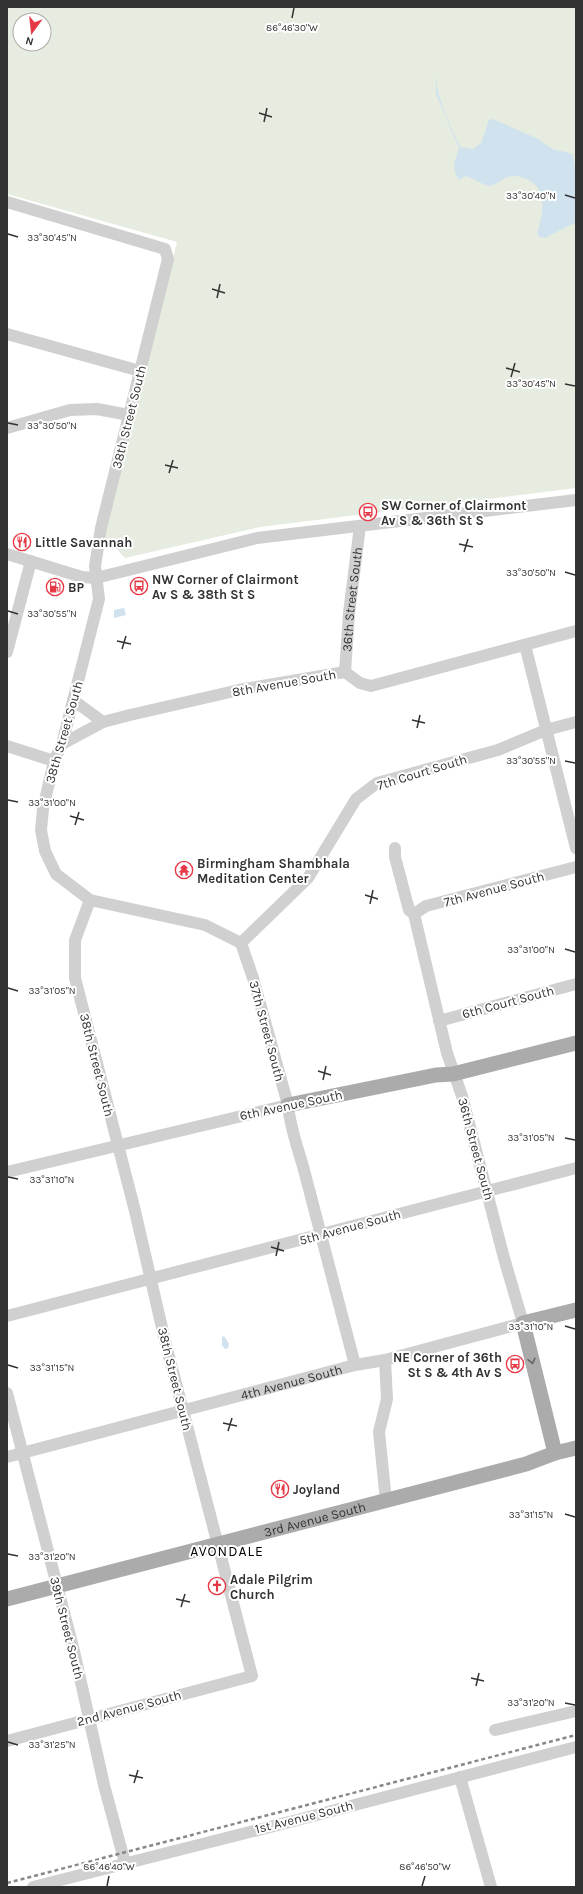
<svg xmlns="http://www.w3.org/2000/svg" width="583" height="1894" font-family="Karla,sans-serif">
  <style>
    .green { fill: #e6ecdf; fill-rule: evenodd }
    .water { fill: #cfe2ee }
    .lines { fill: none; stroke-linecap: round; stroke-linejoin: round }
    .minor { stroke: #d0d0d0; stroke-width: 12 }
    .major { stroke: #ababab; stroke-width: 15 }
    .rail { stroke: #888; stroke-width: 2.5; stroke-dasharray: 4 3; stroke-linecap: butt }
    .oneway { stroke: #636363 }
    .ticks { fill: none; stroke: #333; stroke-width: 1.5 }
    .labels { text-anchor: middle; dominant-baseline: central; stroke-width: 4; stroke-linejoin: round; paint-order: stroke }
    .street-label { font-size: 13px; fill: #333; stroke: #fff }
    .poi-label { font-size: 13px; font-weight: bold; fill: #333; stroke: #fff; text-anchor: start }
    .neighbourhood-label { font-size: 14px; letter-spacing: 1px; fill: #000; stroke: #fff }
    .ticks-label { font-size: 10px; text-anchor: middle; fill: #333; stroke: #fff; stroke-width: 4; stroke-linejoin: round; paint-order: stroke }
  </style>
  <rect width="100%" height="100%" fill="#fff"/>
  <path class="green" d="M7 7H576V488L260 527 125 558 104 535 177 242 7 194ZM20 20H44V44H20Z"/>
  <path class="water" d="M436 77C438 103 450 124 460 147L473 149 481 143 489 120 493 119 536 138 554 150 567 152 573 155 576 176V222L545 238 539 237 537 233C543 215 549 188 526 179 519 176 515 175 508 177 501 179 494 188 486 185 479 183 473 178 466 176L459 180 455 173 454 164 459 148 436 94Z
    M124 608 126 615 114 618V610Z
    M224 1336 229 1344 228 1348 225 1349 222 1345V1337Z"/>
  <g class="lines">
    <g class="minor">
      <path d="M7 202 165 249 168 259 101 528 95 566 99 599 62 744 54 761 43 809 41 830 45 851 56 874 90 900 205 925 241 943 253 978 288 1105C290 1128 298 1148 304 1170 321 1235 338 1300 355 1365"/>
      <path d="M7 334 140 371"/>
      <path d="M7 428 70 410 97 409 129 415"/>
      <path d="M7 554 82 577 96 578 257 538 576 500"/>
      <path d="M525 645 576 848"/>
      <path d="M7 652 31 561"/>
      <path id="s1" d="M345 672 349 613 360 526"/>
      <path d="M73 700 103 722"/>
      <path d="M62 744 103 722 130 715 239 690 345 672 360 683 371 686 576 631"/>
      <path d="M7 746 54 761"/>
      <path d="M414 914 426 906 576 867"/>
      <path d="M241 943 308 878 356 799 377 783 498 750 546 730 576 722"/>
      <path d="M439 1021 576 984"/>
      <path d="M7 1172 288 1105"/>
      <path d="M7 1316 576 1168"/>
      <path d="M385 1360 387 1399 379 1432 386 1501"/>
      <path d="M7 1393 74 1651 104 1785 125 1863"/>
      <path id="s2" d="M7 1457 355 1365 385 1360 523 1323 504 1258 462 1096 447 1053 414 914 409 910 395 857V848"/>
      <path d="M495 1730 576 1711"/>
      <path d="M7 1741 252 1676 166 1345 135 1211 75 978V940L90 900"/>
      <path d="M460 1777 491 1887"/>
      <path d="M33 1887 305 1818 576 1747"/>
    </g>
    <g class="major">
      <path d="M288 1105 436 1075 453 1074 576 1043"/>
      <path d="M555 1453 523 1323 576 1310"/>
      <path id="s3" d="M7 1599 526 1464 555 1453 576 1448"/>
    </g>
    <path class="rail" d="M7 1883 576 1735"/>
  </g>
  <defs><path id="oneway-chevron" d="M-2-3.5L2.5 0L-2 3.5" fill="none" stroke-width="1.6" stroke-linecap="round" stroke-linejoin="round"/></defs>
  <use class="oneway" href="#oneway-chevron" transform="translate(532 1361) rotate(77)"/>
  <path class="ticks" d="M292 18 294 8M259 113 272 117M264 122 267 108M565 195 575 198M8 234 18 237M212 289 225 293M217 298 220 284M506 368 520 372M511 377 515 363M565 384 575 386M8 423 18 425M165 465 178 468M169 473 173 460M459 544 473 547M464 552 468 539M565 572 575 575M8 611 18 614M117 641 131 644M122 649 126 636M412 720 425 723M417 728 420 715M565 761 575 763M8 800 18 802M70 816 84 820M75 825 79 812M365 895 378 899M370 904 373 890M565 949 575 952M8 988 18 991M318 1071 331 1075M323 1080 326 1066M565 1138 575 1140M8 1177 18 1179M271 1247 284 1251M276 1256 279 1242M565 1326 575 1329M8 1365 18 1368M223 1423 237 1426M228 1431 232 1418M565 1514 575 1517M8 1554 18 1556M176 1599 190 1602M181 1607 185 1594M471 1678 484 1681M476 1686 479 1673M565 1703 575 1705M8 1742 18 1745M129 1775 143 1778M134 1783 138 1770M107 1886 109 1876M422 1886 425 1876"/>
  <defs>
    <symbol id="bus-ring" viewBox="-11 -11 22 22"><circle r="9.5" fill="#fff" stroke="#e63946" stroke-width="1.5"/><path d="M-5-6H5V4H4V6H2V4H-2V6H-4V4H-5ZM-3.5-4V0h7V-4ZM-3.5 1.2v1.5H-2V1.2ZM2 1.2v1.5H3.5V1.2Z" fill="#e63946"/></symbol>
    <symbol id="restaurant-ring" viewBox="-11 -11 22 22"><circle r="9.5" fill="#fff" stroke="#e63946" stroke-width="1.5"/><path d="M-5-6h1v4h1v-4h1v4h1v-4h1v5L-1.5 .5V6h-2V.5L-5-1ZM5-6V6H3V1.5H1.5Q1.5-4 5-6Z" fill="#e63946"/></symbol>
    <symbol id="fuel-ring" viewBox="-11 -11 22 22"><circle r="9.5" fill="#fff" stroke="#e63946" stroke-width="1.5"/><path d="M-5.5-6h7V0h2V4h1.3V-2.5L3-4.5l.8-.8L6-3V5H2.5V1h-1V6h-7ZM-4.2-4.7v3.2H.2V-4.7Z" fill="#e63946"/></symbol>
    <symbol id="temple-ring" viewBox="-11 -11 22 22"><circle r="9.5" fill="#fff" stroke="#e63946" stroke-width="1.5"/><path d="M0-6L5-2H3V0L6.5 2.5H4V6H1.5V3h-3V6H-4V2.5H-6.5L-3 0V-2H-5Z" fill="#e63946"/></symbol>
    <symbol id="church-ring" viewBox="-11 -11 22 22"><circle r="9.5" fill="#fff" stroke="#e63946" stroke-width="1.5"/><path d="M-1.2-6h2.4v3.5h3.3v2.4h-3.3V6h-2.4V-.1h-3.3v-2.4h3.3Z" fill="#e63946"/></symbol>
  </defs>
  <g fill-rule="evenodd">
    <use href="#bus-ring" x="358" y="502" width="20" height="20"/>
    <use href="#restaurant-ring" x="12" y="532" width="20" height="20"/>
    <use href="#bus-ring" x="129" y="576" width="20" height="20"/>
    <use href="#fuel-ring" x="45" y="577" width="20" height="20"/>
    <use href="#temple-ring" x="174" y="860" width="20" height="20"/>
    <use href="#bus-ring" x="505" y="1354" width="20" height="20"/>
    <use href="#restaurant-ring" x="270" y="1479" width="20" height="20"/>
    <use href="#church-ring" x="207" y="1576" width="20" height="20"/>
  </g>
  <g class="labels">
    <g class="street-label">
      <text transform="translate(129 417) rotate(-76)">38th Street South</text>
      <text stroke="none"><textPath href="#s1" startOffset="73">36th Street South</textPath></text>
      <text transform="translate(284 683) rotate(-10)">8th Avenue South</text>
      <text transform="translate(64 732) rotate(-74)">38th Street South</text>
      <text transform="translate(422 772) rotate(-17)">7th Court South</text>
      <text transform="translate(494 889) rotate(-15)">7th Avenue South</text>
      <text transform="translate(508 1002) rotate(-15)">6th Court South</text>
      <text transform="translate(267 1031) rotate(75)">37th Street South</text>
      <text transform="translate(97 1065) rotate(76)">38th Street South</text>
      <text transform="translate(291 1105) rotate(-12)">6th Avenue South</text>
      <text transform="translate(476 1149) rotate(75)">36th Street South</text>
      <text transform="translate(350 1227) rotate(-15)">5th Avenue South</text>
      <text transform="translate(175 1379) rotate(76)">38th Street South</text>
      <text stroke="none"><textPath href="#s2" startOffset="294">4th Avenue South</textPath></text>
      <text stroke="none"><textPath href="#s3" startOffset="318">3rd Avenue South</textPath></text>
      <text transform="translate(67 1628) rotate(76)">39th Street South</text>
      <text transform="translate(129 1708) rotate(-15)">2nd Avenue South</text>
      <text transform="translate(304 1817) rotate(-14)">1st Avenue South</text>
    </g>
    <g class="poi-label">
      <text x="381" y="505">SW Corner of Clairmont<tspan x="381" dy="15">Av S &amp; 36th St S</tspan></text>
      <text x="35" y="542">Little Savannah</text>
      <text x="152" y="579">NW Corner of Clairmont<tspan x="152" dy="15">Av S &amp; 38th St S</tspan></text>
      <text x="68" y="587">BP</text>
      <text x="197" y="863">Birmingham Shambhala<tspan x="197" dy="15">Meditation Center</tspan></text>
      <text x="502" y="1357" text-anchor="end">NE Corner of 36th<tspan x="502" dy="15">St S &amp; 4th Av S</tspan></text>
      <text x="293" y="1489">Joyland</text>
      <text x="230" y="1579">Adale Pilgrim<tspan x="230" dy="15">Church</tspan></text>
    </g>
    <g class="neighbourhood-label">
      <text x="227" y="1551">AVONDALE</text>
    </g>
  </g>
  <g class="ticks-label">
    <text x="292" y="31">86°46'30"W</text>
    <text x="531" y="199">33°30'40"N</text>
    <text x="52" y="241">33°30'45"N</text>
    <text x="531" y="387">33°30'45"N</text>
    <text x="52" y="429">33°30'50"N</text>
    <text x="531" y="576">33°30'50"N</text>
    <text x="52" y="617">33°30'55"N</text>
    <text x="531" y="764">33°30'55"N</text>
    <text x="52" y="806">33°31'00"N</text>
    <text x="531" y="953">33°31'00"N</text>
    <text x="52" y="994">33°31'05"N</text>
    <text x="531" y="1141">33°31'05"N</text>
    <text x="52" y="1183">33°31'10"N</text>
    <text x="531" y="1330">33°31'10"N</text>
    <text x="52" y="1371">33°31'15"N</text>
    <text x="531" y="1518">33°31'15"N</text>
    <text x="52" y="1560">33°31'20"N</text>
    <text x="531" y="1706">33°31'20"N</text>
    <text x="52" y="1748">33°31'25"N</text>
    <text x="109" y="1870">86°46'40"W</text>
    <text x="425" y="1870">86°46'50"W</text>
  </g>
  <rect width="583" height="1894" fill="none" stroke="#333333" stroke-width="16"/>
  <g transform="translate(32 32) rotate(195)"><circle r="19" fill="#ffffff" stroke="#adadad"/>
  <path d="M0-3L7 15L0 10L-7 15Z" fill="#e63946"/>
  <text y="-6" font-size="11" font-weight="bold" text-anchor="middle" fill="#333333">N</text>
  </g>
</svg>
